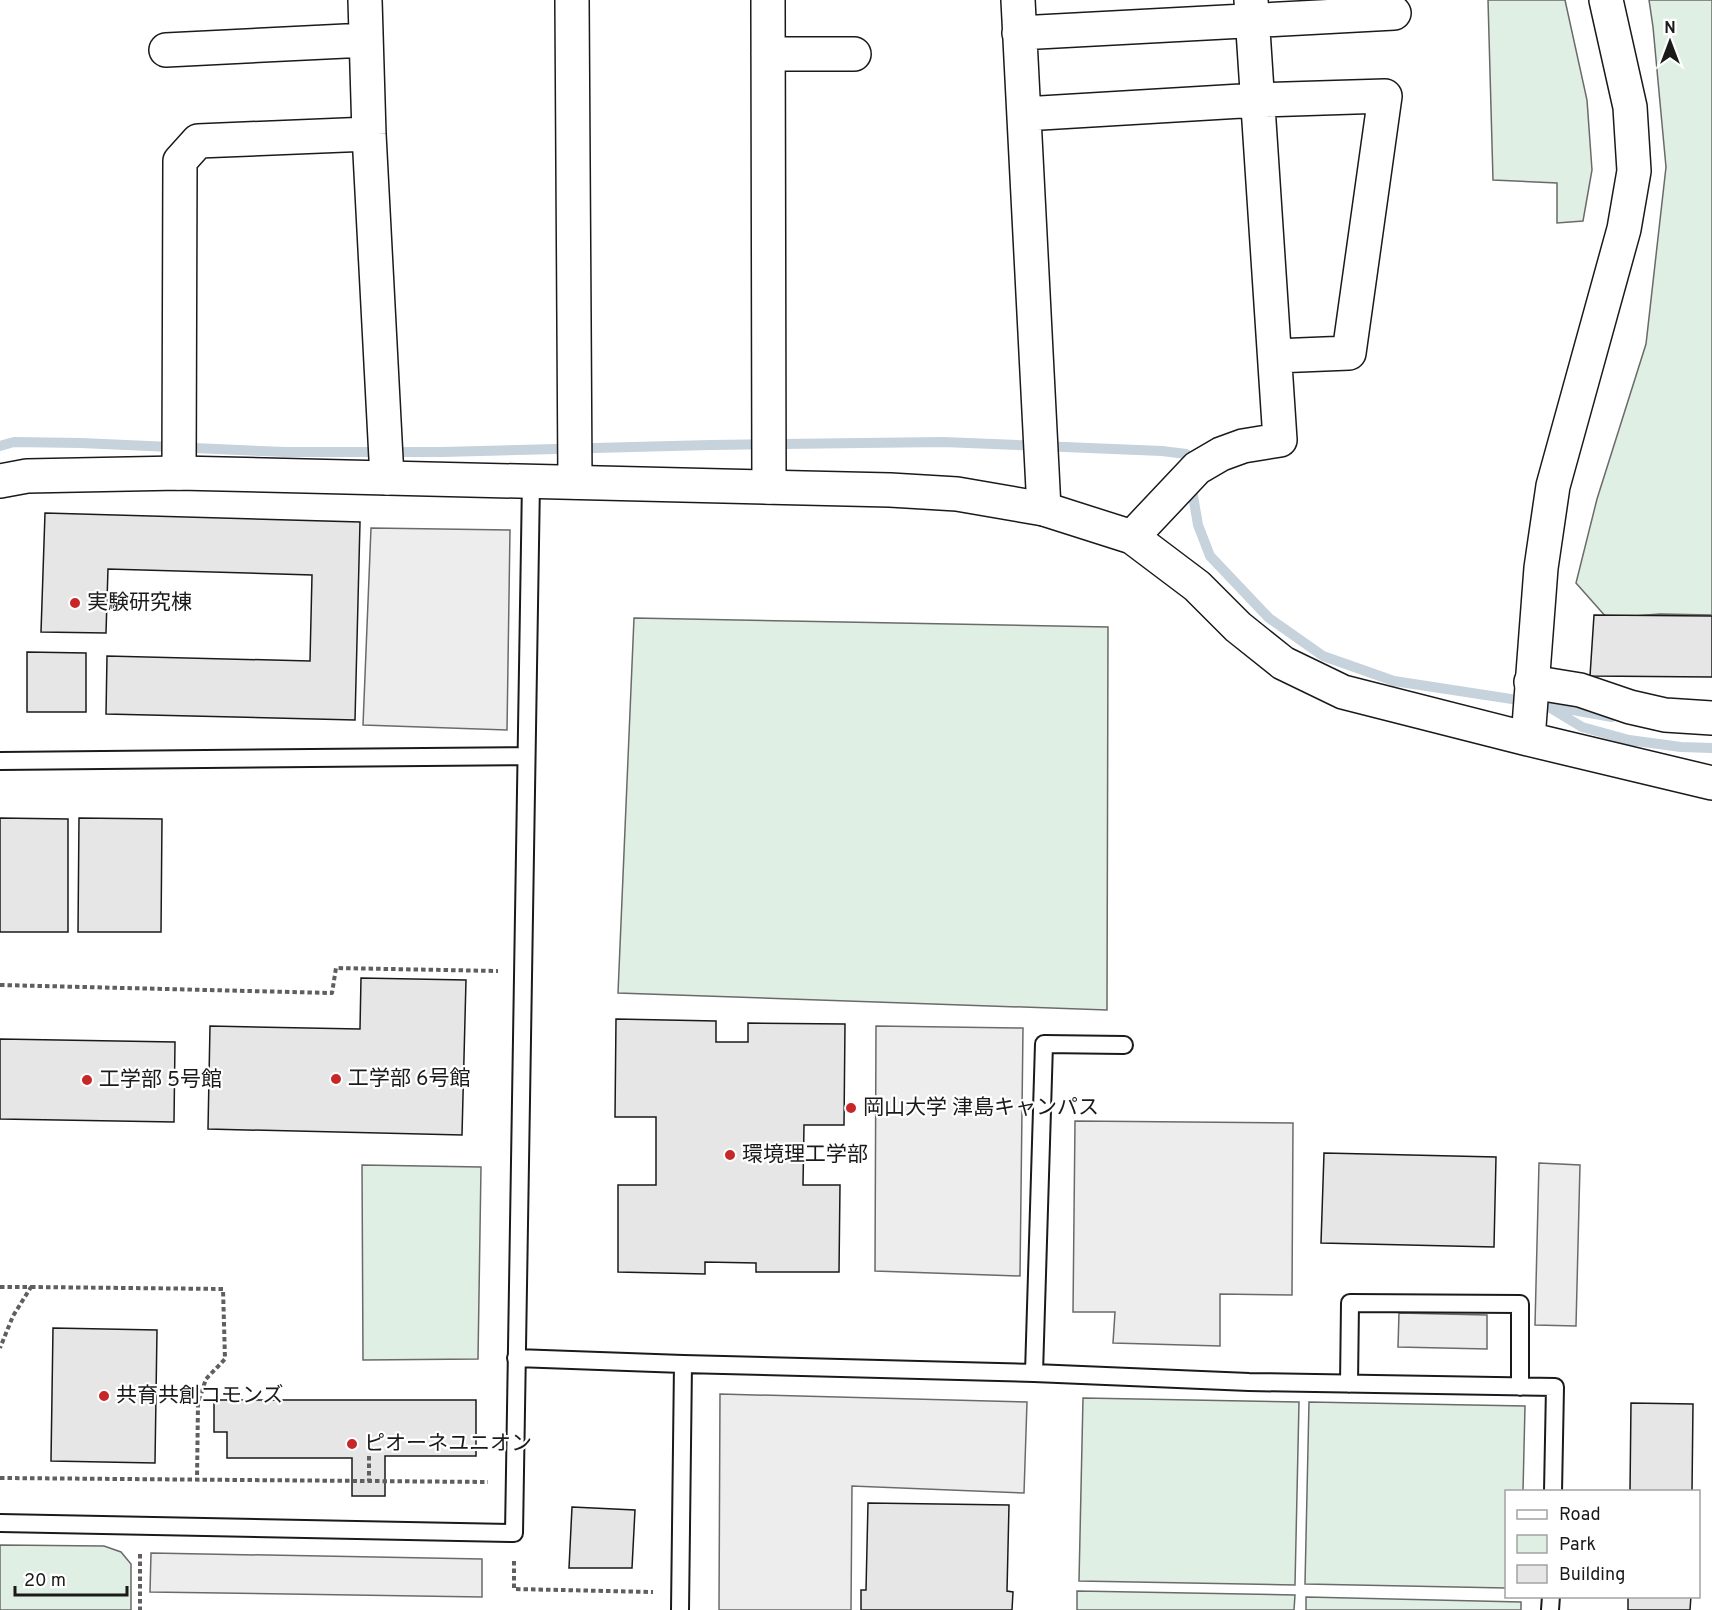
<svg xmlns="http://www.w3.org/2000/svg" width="1712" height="1610" font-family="Overpass,'Noto Sans JP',sans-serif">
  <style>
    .green { fill: #e0efe3; stroke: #6a6a6a; stroke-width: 1.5 }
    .parking { fill: #ededed; stroke: #6a6a6a; stroke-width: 1.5 }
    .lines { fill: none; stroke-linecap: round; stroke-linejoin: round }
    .stream { stroke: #c6d2dc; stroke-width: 10 }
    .building { fill: #e6e6e6; stroke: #1a1a1a; stroke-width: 1.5 }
    .lane-casing { stroke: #1a1a1a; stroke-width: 20 }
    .street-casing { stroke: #1a1a1a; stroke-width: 36 }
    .secondary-casing { stroke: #1a1a1a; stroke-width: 36 }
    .path { stroke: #5f5f5f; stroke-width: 4; stroke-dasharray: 4.5 3; stroke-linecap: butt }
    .lane { stroke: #fff; stroke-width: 16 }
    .street { stroke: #fff; stroke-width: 33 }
    .secondary { stroke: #fff; stroke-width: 33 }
    .poi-dot { fill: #c62828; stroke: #fff; stroke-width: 2 }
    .labels { text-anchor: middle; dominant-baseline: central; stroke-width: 4.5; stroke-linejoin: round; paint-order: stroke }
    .poi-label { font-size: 21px; fill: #1a1a1a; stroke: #fff; text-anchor: start }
  </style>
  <rect width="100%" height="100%" fill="#fff"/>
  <path class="green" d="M1488 0H1565L1587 100 1592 170 1583 221 1557 223V183L1493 180Z
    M1649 0H1712V615L1660 614 1607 618 1576 583 1597 499 1646 344 1666 167 1653 27Z
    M634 618 1108 627 1107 1010 618 993Z
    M362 1165 481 1167 478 1359 363 1360Z
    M1083 1398 1299 1402 1295 1585 1079 1581Z
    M1309 1402 1525 1406 1523 1491 1506 1492V1588L1305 1584Z
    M0 1545 104 1546 121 1552 131 1564V1610H0Z
    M1077 1591 1295 1595 1294 1610H1077Z
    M1306 1597 1521 1602V1610H1306Z"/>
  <path class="parking" d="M371 528 510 530 507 730 363 725Z
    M876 1026 1023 1028 1020 1276 875 1271Z
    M1075 1121 1293 1123 1292 1295 1220 1294V1346L1113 1343 1115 1312H1073Z
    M1539 1163 1580 1165 1576 1326 1535 1325Z
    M1399 1313 1487 1315V1349L1398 1347Z
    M720 1394 1027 1402 1024 1493 852 1486 851 1610H719Z
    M151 1553 482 1559V1597L150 1592Z"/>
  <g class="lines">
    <path class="stream" d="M0 446 14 442 81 443 285 452H442L710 445 943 442 1162 451 1186 454 1188 468
      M1191 484 1198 525 1210 556 1269 618 1323 656 1394 681 1544 704 1582 727 1629 740 1681 747 1712 748
      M1551 706 1612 717"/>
  </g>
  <path class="building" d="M45 513 360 522 355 720 106 714 107 656 310 661 312 575 108 569 106 633 41 632Z
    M1594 615 1712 616V677L1590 676Z
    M27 652 86 653V712H27Z
    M0 818 68 819V932H0Z
    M79 818 162 819 161 932H78Z
    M361 978 466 980 462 1135 208 1129 210 1026 360 1029Z
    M616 1019 716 1021V1042H748V1023L845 1024 844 1125H804L803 1185H840L839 1272H756V1263L705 1262V1274L618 1272V1185H656V1117H615Z
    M0 1039 175 1042 174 1122 0 1119Z
    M1324 1153 1496 1157 1494 1247 1321 1243Z
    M53 1328 157 1330 155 1463 51 1461Z
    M214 1400H476V1456H385V1496H352V1458H227V1432H214Z
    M1631 1403 1693 1404 1692 1492H1630Z
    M868 1503 1009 1505 1007 1591 1013 1592 1012 1610H861V1590H866Z
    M572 1507 635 1510 632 1568H569Z
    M1628 1596H1691L1690 1610H1628Z"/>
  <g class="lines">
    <defs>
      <path id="lane" d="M0 761 526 756
        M516 1358 683 1364 1034 1373 1044 1044 1124 1045
        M1034 1373 1249 1382 1555 1387 1553 1492
        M1349 1384 1350 1303 1520 1304V1387
        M0 1523 514 1533 531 482
        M680 1610 683 1364
        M1550 1610 1551 1596"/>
      <path id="street" d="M365 0 369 134 387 478
        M572 0 575 482
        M768 0 769 487
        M1018 0 1044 509
        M1019 33 1394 13
        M166 50 366 40
        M768 54H854
        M1024 114 1258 100 1385 96 1349 353 1275 356
        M179 473 180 161 198 141 369 134
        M1132 537 1197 468 1221 454 1243 446 1280 440 1251 0
        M1531 682 1580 690 1630 707 1665 715 1712 718"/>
      <path id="secondary" d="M0 481 27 476 179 473 890 490 957 494 1044 509 1132 537 1197 586 1238 627 1283 663 1343 692 1528 739 1712 783
        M1528 739 1541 568 1553 486 1624 229 1634 171 1630 107 1606 0"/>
    </defs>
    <use href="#lane" class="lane-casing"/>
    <use href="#street" class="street-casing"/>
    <use href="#secondary" class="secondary-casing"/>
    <path class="path" d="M0 985 332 993 336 968 498 971
      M0 1287H31L13 1316 0 1348
      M31 1287 223 1289 225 1359 206 1379 198 1403 197 1480
      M369 1456V1481
      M0 1478 488 1482
      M140 1554V1610
      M514 1561V1589L653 1592"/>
    <use href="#lane" class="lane"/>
    <use href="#street" class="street"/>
    <use href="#secondary" class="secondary"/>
  </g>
  <g class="poi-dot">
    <circle cx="75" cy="603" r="6"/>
    <circle cx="336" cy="1079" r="6"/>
    <circle cx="87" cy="1080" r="6"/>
    <circle cx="851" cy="1108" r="6"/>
    <circle cx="730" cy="1155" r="6"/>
    <circle cx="104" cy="1396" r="6"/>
    <circle cx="352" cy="1444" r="6"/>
  </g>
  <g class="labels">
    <g class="poi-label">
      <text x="87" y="603">実験研究棟</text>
      <text x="348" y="1079">工学部 6号館</text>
      <text x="99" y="1080">工学部 5号館</text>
      <text x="863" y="1108">岡山大学 津島キャンパス</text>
      <text x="742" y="1155">環境理工学部</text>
      <text x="116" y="1396">共育共創コモンズ</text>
      <text x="364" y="1444">ピオーネユニオン</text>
    </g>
  </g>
  <rect x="1505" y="1490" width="195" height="108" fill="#ffffff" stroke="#a3a3a3" stroke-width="1.5"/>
  <rect x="1517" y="1510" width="30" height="9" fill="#ffffff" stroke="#a3a3a3" stroke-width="1.5"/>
  <text x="1559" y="1520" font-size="18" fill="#1a1a1a">Road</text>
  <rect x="1517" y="1535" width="30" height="18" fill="#e0efe3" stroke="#a3a3a3" stroke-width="1.5"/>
  <text x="1559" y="1550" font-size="18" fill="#1a1a1a">Park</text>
  <rect x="1517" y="1565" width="30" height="18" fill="#e6e6e6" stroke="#a3a3a3" stroke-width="1.5"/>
  <text x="1559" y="1580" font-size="18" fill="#1a1a1a">Building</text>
  <g transform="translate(1670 42)" stroke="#ffffff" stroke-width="4.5" paint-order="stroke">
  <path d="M0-4.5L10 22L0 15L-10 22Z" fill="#1a1a1a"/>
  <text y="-9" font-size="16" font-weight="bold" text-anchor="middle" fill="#1a1a1a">N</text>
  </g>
  <path d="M15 1586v9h112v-9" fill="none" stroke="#1a1a1a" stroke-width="3"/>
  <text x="24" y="1586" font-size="18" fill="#1a1a1a" stroke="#ffffff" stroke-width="4.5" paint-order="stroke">20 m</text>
</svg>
